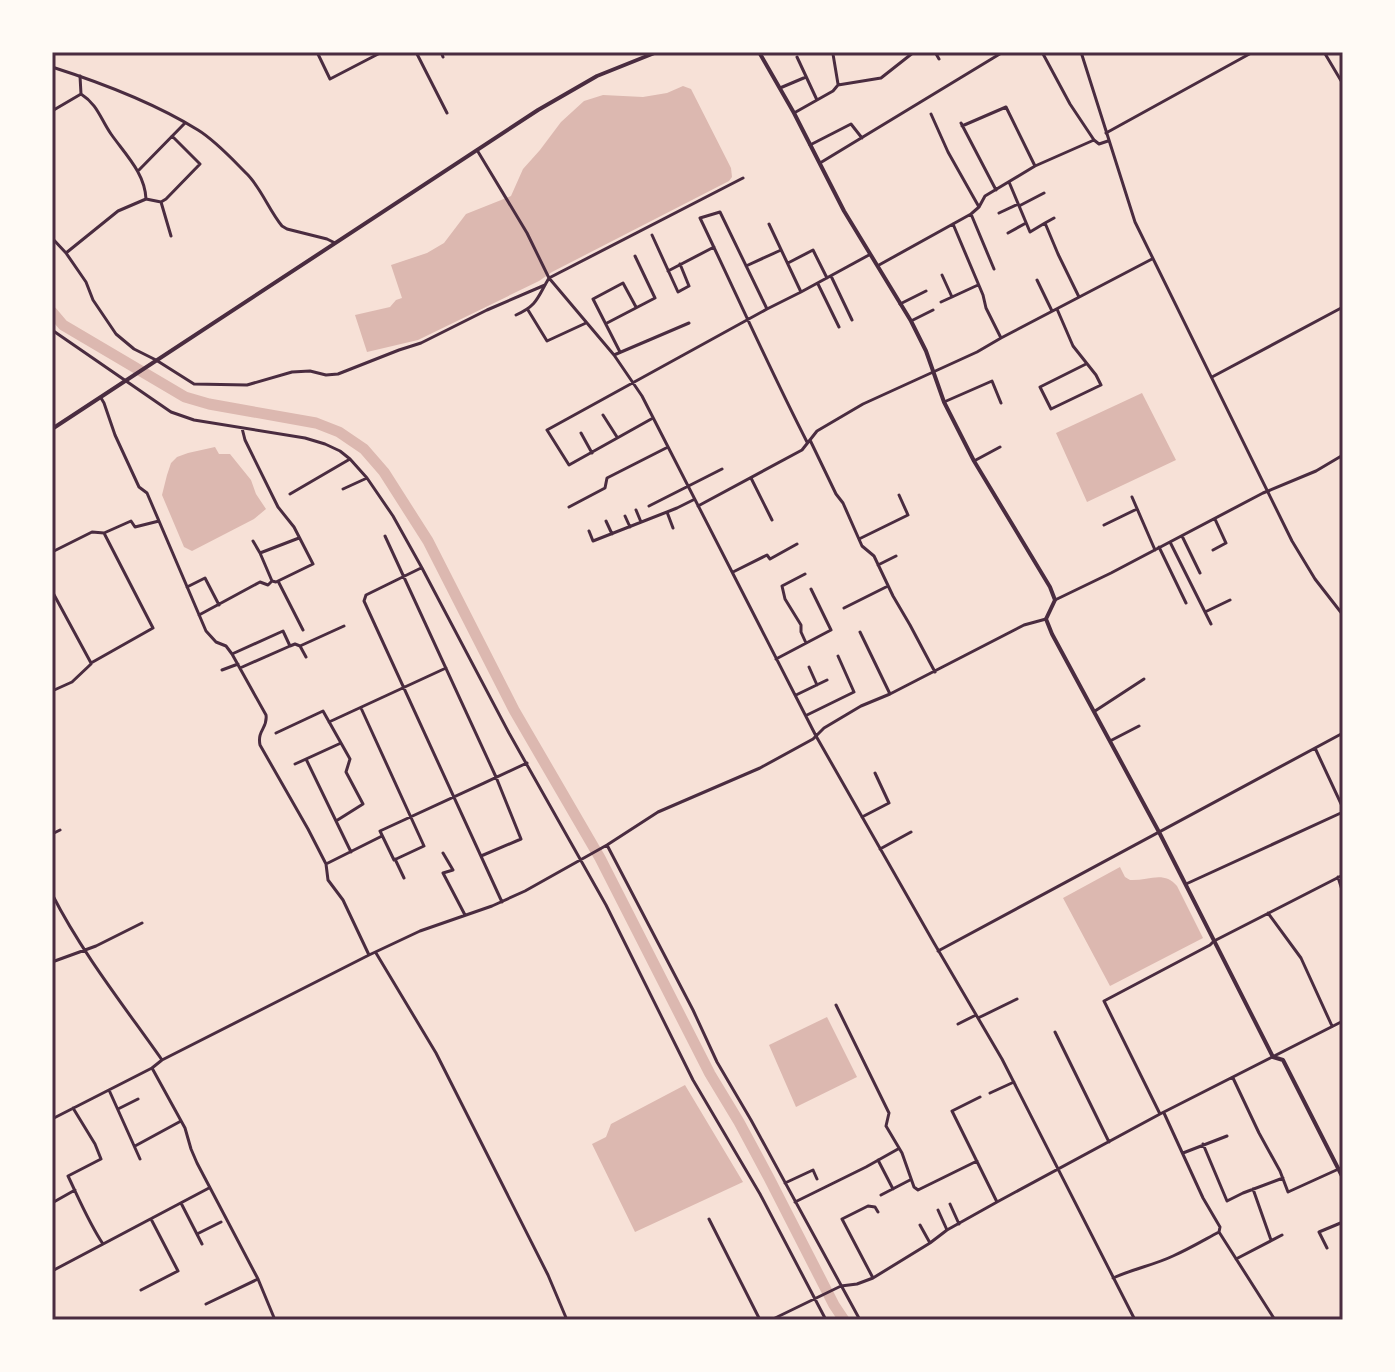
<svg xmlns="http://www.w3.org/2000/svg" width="1395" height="1372" font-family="Raleway,sans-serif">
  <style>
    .water { fill: #dcb8b0 }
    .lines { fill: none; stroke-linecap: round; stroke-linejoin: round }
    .river { stroke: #dcb8b0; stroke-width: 11 }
    .minor { stroke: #4a2c40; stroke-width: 3 }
    .tertiary { stroke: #4a2c40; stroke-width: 3 }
    .secondary { stroke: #4a2c40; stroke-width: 4 }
    .primary { stroke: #4a2c40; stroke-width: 4 }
    .neatline { fill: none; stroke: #4a2c40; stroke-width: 3 }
  </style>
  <rect width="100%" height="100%" fill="#f7e1d7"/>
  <path class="water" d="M683 86 691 89 731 168 732 177 729 181 552 272 539 281 418 340 367 352 355 315 390 307 396 300 402 298 391 265 427 253 444 243 466 214 511 196 523 169 540 150 561 122 584 101 603 95 643 97 667 93Z
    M1142 393 1176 460 1087 502 1056 433Z
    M215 447 219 454H230L251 480 256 494 266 509 254 519 192 551 184 547 162 495 167 475 171 463 177 457 188 453Z
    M1120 867 1125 877 1130 880C1148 881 1164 870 1177 886L1203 938 1110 986 1063 898Z
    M827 1017 857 1077 796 1107 769 1045Z
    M685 1085 743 1182 635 1232 592 1144 606 1137 611 1124Z"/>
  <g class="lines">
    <path class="river" d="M52 312 63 325 185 397 209 404 316 423 339 432 364 449 384 472 428 541 514 710 600 858 710 1074 739 1122 769 1178 834 1305 844 1320"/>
    <path class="minor" d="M317 52 330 79 382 52
      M416 52 447 113
      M441 52 443 57
      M935 52 939 59
      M1042 52 1070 104 1094 140 1099 144 1108 141
      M797 57 817 100
      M838 84 833 54 842 52
      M780 88 806 77
      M52 111 81 94 80 76
      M794 113 833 91 838 85 881 78 914 52
      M931 114 948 152 979 207
      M961 123 996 190
      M962 126 1006 107 1035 166
      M1106 133 1253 52
      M810 145 851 124 862 138
      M477 150 527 233 549 278 614 355 642 396 816 736 934 943 1002 1059 1135 1320
      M820 163 1003 52
      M138 171 185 123
      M1009 182 1030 232 1045 223 1058 254 1079 297
      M146 199 161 202 166 199 200 164 172 136
      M161 202 171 236
      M1019 206 1044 193
      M999 213 1018 204
      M971 214 994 269
      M1045 223 1054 218
      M769 224 801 292
      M953 224 983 295 986 308 1001 338
      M1008 233 1026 223
      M652 235 678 292 689 286 680 264
      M52 238 66 253 86 282 93 300 116 334 134 349 156 360 194 384 247 385 292 372 310 371 326 375 338 374 399 350 421 343 487 310 545 285
      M66 253 118 211 146 199C145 173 125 154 111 134 100 118 98 105 81 94
      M788 263 813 250 827 278
      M879 265 971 214 979 207 985 196 1035 166 1094 140
      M746 266 781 250
      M668 271 714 247
      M942 275 952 297 978 285
      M831 276 852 320
      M1037 280 1052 311
      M818 284 839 327
      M941 302 952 297
      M900 304 926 291
      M767 309 720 212 700 218C736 293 769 368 807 442
      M1057 309 1073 346 1096 375 1101 385 1051 409 1040 387 1086 364
      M528 310 547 341 586 323
      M516 315C538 305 537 298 549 278L743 178
      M911 321 933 310
      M607 323 655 298 635 256
      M52 330 171 412 194 420 305 438 325 444 340 451 350 459 367 478 393 516 422 568 509 733 606 905 693 1080 760 1194 826 1320
      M620 352 593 299 623 283 636 307
      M614 355 689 323
      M1212 377 1343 307
      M101 398 104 403 115 435 139 487 147 493 206 631 216 642 226 646 232 654 266 715C268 728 257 730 260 745L308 829 326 864 328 880 343 900 369 955
      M944 402 992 381 1001 403
      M603 415 617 437
      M653 418 569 465 547 430 767 309 801 292 869 255
      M581 433 592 453
      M810 440 836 494 843 503 862 546 874 556 893 596 910 625 935 672
      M974 461 1000 447
      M751 478 772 520
      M343 489 367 478
      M290 494 350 459
      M1132 497 1155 550
      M649 506 722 469
      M698 506 802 450 817 431 863 404 977 352 1001 338 1152 259
      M569 507 605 488 607 478 668 447
      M636 510 641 522
      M667 512 673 528
      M625 516 630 527
      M606 521 612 534
      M1104 525 1137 509
      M589 531 593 541 677 508 693 500
      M385 536 496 777 521 839 481 856
      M1182 536 1200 573
      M859 539 908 515 899 495
      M253 541 260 553
      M1170 542 1211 624
      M1159 547 1186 603
      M1213 550 1226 543 1215 519
      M52 552 92 532 104 533 131 521 135 527 159 521
      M878 565 896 556
      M421 568 366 595 364 601 502 902
      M733 572 767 555 770 559 797 544
      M805 574 782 586 785 599 801 625V632L806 643
      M272 581 260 553 299 538
      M278 581 303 630
      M187 587 205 578 219 605
      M52 591 91 663 153 628 104 533
      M1055 600 1111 573 1263 493 1316 471 1343 455
      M844 608 888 586
      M1205 612 1230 600
      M199 615 260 582 268 585 272 581 276 582 313 564 294 527 278 507 245 440 242 428
      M860 632 890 694
      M290 646 295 644 300 646 344 626
      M300 646 306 657
      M232 654 283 631 290 646 240 668
      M776 659 831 630 811 589
      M809 667 817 685
      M222 670 238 664
      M52 691 72 682 91 664
      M796 695 827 680
      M361 708 424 846 394 860 380 831C428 809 478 786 527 763
      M1095 711 1144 679
      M807 715 854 692 838 656
      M329 722 446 668
      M276 733 323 711 350 759 346 772 363 804 336 821
      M1110 741 1139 726
      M1315 748 1343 808
      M306 759 351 852
      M295 764 341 743
      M862 817 889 803 875 773
      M52 834 60 830
      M607 845 693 1010 717 1062 751 1120 860 1320
      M880 849 911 832
      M443 853 453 870 443 873 465 915
      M395 859 404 878
      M326 864 382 836
      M1338 877 1343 893
      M1186 884 1343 812
      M52 894C82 953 124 1006 162 1060L152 1068 185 1128 191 1149 197 1163 258 1279 275 1320
      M1268 913 1301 958 1332 1026
      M938 951 1343 733
      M52 962 96 946 142 923
      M836 1005 889 1113 886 1126 902 1153 914 1187 918 1190 977 1161
      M978 1018 1017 999
      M958 1024 976 1015
      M1055 1032 1109 1142
      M162 1060 369 955 420 931 492 906 525 891 607 845 658 812 760 768 813 739 824 728 861 706 890 694 1024 625 1046 619
      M1233 1078 1259 1133 1280 1171 1288 1192 1343 1167
      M109 1090 140 1159
      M990 1093 1014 1082
      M980 1097 952 1111 997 1202
      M73 1108 95 1144 101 1159 68 1176C79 1199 89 1223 103 1244
      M118 1109 138 1099
      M1164 1113 1203 1198 1220 1227 1219 1232 1275 1320
      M1160 1114 1104 1001 1210 945 1214 941 1343 875
      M52 1119 152 1068
      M1203 1144 1227 1201 1243 1193 1283 1178
      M135 1146 181 1121
      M1183 1153 1227 1136
      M878 1160 893 1189
      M785 1183 813 1170 817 1179
      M1253 1189 1271 1240
      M881 1195 910 1180
      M795 1202 866 1167 898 1149
      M52 1203 75 1190
      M181 1203 202 1244
      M950 1204 959 1224
      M938 1210 947 1230
      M709 1219 760 1320
      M920 1225 930 1243
      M197 1234 221 1222
      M1327 1248 1319 1232 1343 1222
      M1236 1259 1282 1235
      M52 1271 209 1188
      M873 1278 842 1219 868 1206 875 1207 878 1212
      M1113 1278C1133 1269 1154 1265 1173 1256 1189 1249 1204 1240 1219 1232
      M141 1290 178 1271 151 1219
      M206 1304 258 1279
      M771 1320 841 1286 857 1284 873 1278 930 1243 947 1230 997 1202 1160 1114 1343 1021"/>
    <path class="tertiary" d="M1081 52 1135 222 1292 541 1315 579 1343 615
      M1324 52 1343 84
      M52 67C99 82 156 104 198 130 216 141 233 160 248 175 262 190 269 210 282 226L287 229 327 239 335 243
      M376 953 436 1053 548 1275 567 1320"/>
    <path class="secondary" d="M52 429 538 110 597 76 657 52"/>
    <path class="primary" d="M759 52 794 113 844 211 911 321 926 351 944 402 974 461 1050 587 1055 600 1046 619 1052 634 1159 832 1273 1057 1283 1060 1343 1178"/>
  </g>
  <rect width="1395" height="1372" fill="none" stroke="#fffaf5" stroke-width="108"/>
  <rect x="54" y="54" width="1287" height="1264" class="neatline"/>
</svg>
